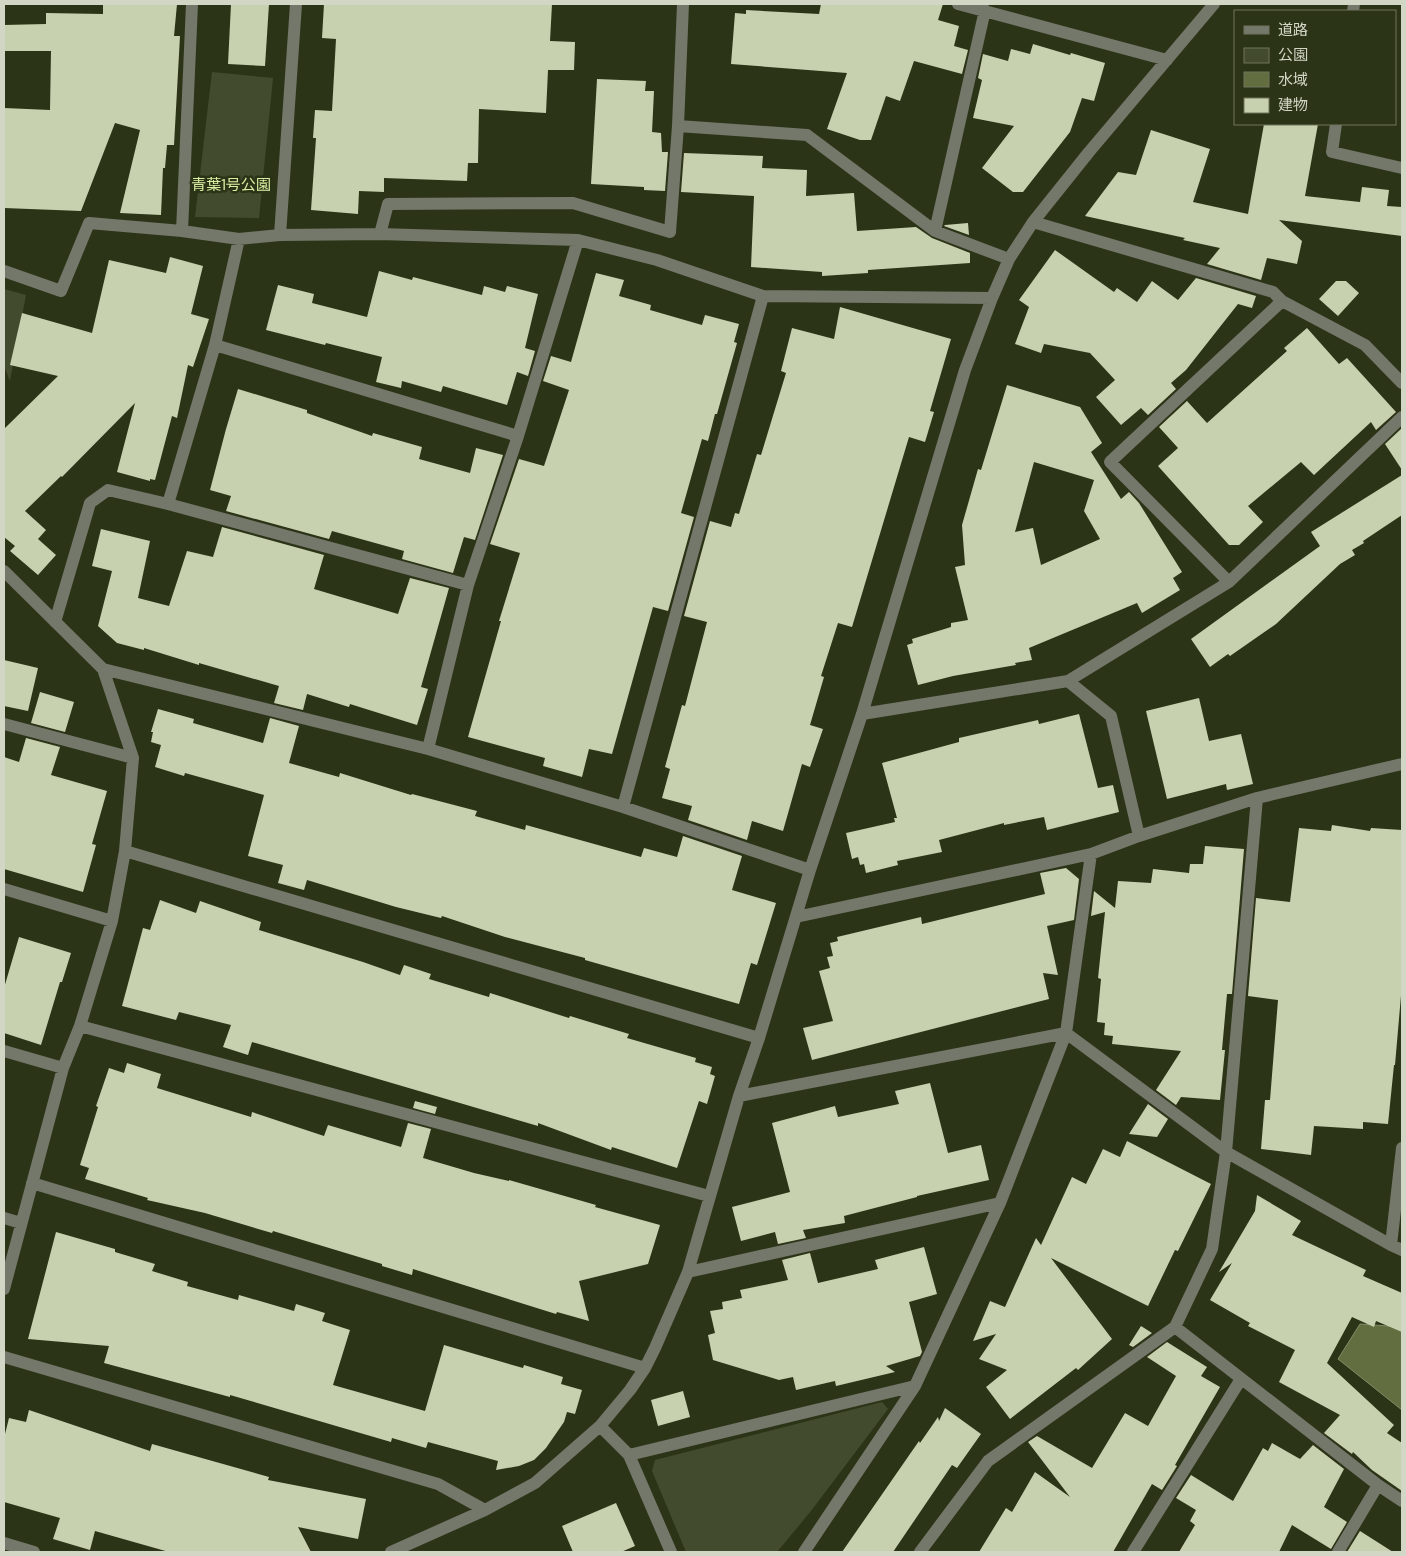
<svg xmlns="http://www.w3.org/2000/svg" width="1406" height="1556" font-family="'DM Sans','Noto Sans JP',sans-serif">
  <style>
    .park { fill: #434b2e }
    .water { fill: #626e40; stroke: #838d68 }
    .building { fill: #c7d1af; fill-rule: evenodd }
    .lines { fill: none; stroke-linecap: round; stroke-linejoin: round }
    .minor { stroke: #73786a; stroke-width: 12 }
    .labels { text-anchor: middle; dominant-baseline: central; stroke-width: 5; stroke-linejoin: round; paint-order: stroke }
    .park-label { font-size: 15px; fill: #daefa3; stroke: #2c3417 }
  </style>
  <rect width="100%" height="100%" fill="#2c3417"/>
  <path class="park" d="M212 72 273 78 259 218 195 217Z
    M4 289 26 295 10 381 4 366Z
    M882 1402 888 1409 811 1511 777 1552H686L652 1471 655 1460Z"/>
  <path class="water" d="M1360 1324 1402 1327V1410L1338 1359Z"/>
  <path class="building" d="M103 4H177L174 36H180L174 145H167L165 168H163L161 215 120 213 140 130 115 123 81 211 4 208V108L50 110 51 51H4V25L46 24V13L103 14Z
    M231 4H269L265 66 228 64Z
    M324 4H552L550 41 575 42 574 70H548L546 113 479 109 478 163H468L467 181 384 178V192L359 191 358 214 311 210 316 138H313L315 110 332 111 336 39 322 38Z
    M821 4H943L938 20 959 26 954 46 968 50 962 74 914 61 900 101 886 96 871 140H860L827 129 847 73 731 64 735 13 746 14V10L819 14Z
    M1033 44 1070 55 1071 53 1105 63 1094 101 1082 98 1070 132 1023 192H1013L982 168 1014 126 973 118 982 80 978 78 983 54 1008 61 1011 49 1030 54Z
    M597 79 646 81 645 91H654L652 132 661 133 662 152H668L665 191 644 190V187L591 184Z
    M1264 124H1318L1305 196 1360 202 1362 187 1389 190 1387 206 1402 207V236L1279 220 1302 241 1297 264 1267 258 1261 280 1207 264 1220 248 1183 240 1185 238 1085 216 1118 172 1136 175 1151 130 1210 149 1193 202 1248 214Z
    M684 153 763 156 762 168 807 170 806 196 854 193 857 231 916 227 932 238 970 253V263L868 270V273L822 276V272L751 267 754 196 681 192Z
    M968 223 969 235 944 226 945 225Z
    M1055 250 1114 292 1117 288 1137 302 1152 281 1178 300 1196 278 1256 296 1252 308 1238 304 1186 370 1171 383 1176 389 1148 415 1141 408 1121 425 1096 397 1115 380 1090 353 1044 344 1041 353 1015 344 1029 307 1019 300Z
    M170 257 203 266 191 314 209 319 193 367 188 365 177 418 172 416 155 480 150 479V481L117 472 135 403 62 477 61 476 25 511 46 530 38 539 56 555 38 575 10 551 15 546 4 537V429L58 376 10 365 22 313 92 333 109 260 166 273Z
    M379 271 412 280 413 277 482 295 484 286 505 292 507 286 538 294 525 348 535 351 528 376 517 372 507 405 443 386 441 392 402 381 401 388 376 382 382 357 326 343 325 345 266 330 278 285 314 294 312 303 367 317Z
    M596 273 624 280 619 296 651 305 650 310 702 325 705 315 739 324 734 342 737 343 717 414H715L708 441 702 439 681 513 694 517 668 611 653 607 612 754 589 749 582 777 543 766 545 758 468 737 501 621H499L520 553 490 544 519 459 544 466 569 390 543 381 551 356 571 362Z
    M1336 281H1346L1359 293 1338 316 1319 299Z
    M840 307 951 339 930 411 934 412 925 442 909 437 852 627 838 623 821 676 824 677 810 725 823 729 810 767 802 764 783 831 752 821 747 840 688 820 692 806 662 798 670 769 665 767 682 705 685 706 707 622 684 616 710 521 731 527 735 513 739 514 757 454 761 455 786 373 781 371 792 328 834 339Z
    M1307 328 1339 364 1347 358 1396 412 1376 430 1371 422 1314 475 1301 462 1248 506 1263 522 1239 545H1229L1158 466 1178 448 1159 427 1187 401 1207 423 1287 351 1284 348Z
    M1007 385 1080 407 1102 443 1091 452 1121 499 1129 492 1139 503 1182 572 1173 578 1180 590 1142 613 1137 603 1029 648 1032 660 1015 663 1016 665 953 676 918 685 907 645 913 643 912 639 951 627V623L968 620 955 567 965 565 962 525 978 469 981 470ZM1034 462 1094 480 1084 511 1100 539 1041 565 1033 528 1015 532Z
    M238 389 307 410V413L372 436 373 433 422 447 419 459 470 473 476 448 503 455 475 540 464 537 453 573 402 559 404 551 332 531 329 539 226 511 231 496 210 490 226 429Z
    M1402 428V470L1385 444Z
    M1402 475V515L1363 541 1364 543 1352 550 1355 555 1340 564 1276 624 1230 656 1228 654 1210 667 1191 639 1320 546 1311 532Z
    M222 527 324 555 314 589 398 614 410 578 449 588 421 687 428 689 417 725 350 704 349 707 307 694 303 710 274 703 279 686 199 663V665L144 648V650L117 643 98 626 112 571 92 566 101 529 150 541 138 598 169 606 187 551 213 557Z
    M4 660 38 668 28 711 4 706Z
    M40 692 74 702 65 732 31 723Z
    M1199 698 1209 741 1241 734 1253 784 1227 790 1226 784 1167 799 1146 711Z
    M158 709 194 719 193 723 263 743 270 718 299 726 289 763 339 777 340 773 411 795 412 794 477 811 475 816 525 830 526 825 641 857 644 848 677 857 683 836 742 856 732 890 776 903 757 965 751 963 739 1004 585 960V958L505 937 442 916 441 918 396 907 307 880 304 890 278 883 283 865 248 856 264 795 185 773 184 776 155 767 161 745 151 742 153 732H151Z
    M1079 714 1098 788 1113 785 1119 812 1047 830 1044 817 1004 825V823L939 840 942 852 897 861 898 865 866 873 864 864 860 865 858 857 852 859 846 833 895 822 894 818H897L882 763 959 742V738L1038 720 1039 724Z
    M26 738 60 747 51 775 107 791 92 844 96 845 83 892 4 869V757L19 762Z
    M1332 825 1370 831 1371 828 1402 830V984L1395 1065H1394L1388 1124 1363 1122V1129L1314 1126 1311 1155 1261 1149 1265 1100H1270L1278 1000 1248 996 1256 898 1290 902 1299 828 1331 831Z
    M1205 846 1244 849 1232 994H1227L1222 1050H1225L1220 1100 1181 1097 1176 1105 1156 1090 1181 1051 1112 1044 1113 1036 1104 1035 1105 1023 1097 1022 1101 979 1098 978 1105 912 1091 916 1094 891 1115 908 1118 881 1151 883 1153 869 1189 873 1190 864H1203Z
    M1066 868 1079 879 1074 920 1047 926 1058 975 1043 973 1049 999 812 1060 803 1028 833 1021 819 971 830 968 827 957 833 956 830 943 838 941 837 937 921 917 922 924 1045 894 1040 873Z
    M160 900 196 913 200 901 261 922 259 930 363 962 400 975 404 965 431 974 429 979 489 997 490 993 569 1018 570 1016 629 1034 627 1038 696 1058 695 1062 712 1067 710 1074 715 1076 707 1104 699 1101 677 1168 612 1147 611 1150 538 1123V1126L252 1042 248 1055 223 1047 231 1025 179 1012 176 1020 122 1006 143 928 150 930Z
    M19 937 71 953 62 982H60L41 1045 4 1033V988Z
    M127 1063 161 1074 157 1088 251 1117 252 1112 324 1136 328 1125 401 1147 408 1123 431 1129 423 1158 474 1173 509 1181V1180L596 1205 595 1207 660 1225 648 1264 579 1281 589 1321 557 1312 556 1314 413 1269 412 1275 382 1266V1264L273 1231 272 1233 205 1213 147 1200 148 1198 85 1179 89 1168 80 1165 98 1107 96 1106 109 1068 124 1073Z
    M930 1083 948 1153 981 1145 989 1180 917 1196V1197L844 1216 845 1223 803 1230 806 1238 778 1244 775 1232 741 1241 732 1207 790 1192 772 1123 835 1106 838 1117 899 1104 895 1091Z
    M415 1101 437 1107 435 1114 413 1108Z
    M1148 1104 1168 1119 1157 1137 1129 1134Z
    M1127 1141 1211 1184 1178 1251 1175 1250 1148 1306 1051 1258 1112 1339 1078 1370 1076 1368 1010 1419 986 1387 1007 1370 979 1359 996 1334 973 1341 990 1301 1005 1307 1036 1238 1041 1245 1072 1177 1086 1184 1103 1149 1120 1157Z
    M1257 1195 1301 1221 1292 1235 1366 1270 1363 1276 1402 1293V1332L1376 1321 1374 1327 1352 1317 1327 1363 1394 1425 1387 1433 1402 1443V1491L1372 1470 1353 1452 1352 1454 1324 1433 1340 1415 1279 1382 1295 1350 1248 1326 1250 1323 1210 1300 1232 1263 1219 1272 1255 1211Z
    M56 1232 115 1249V1252L155 1264 152 1271 188 1282 187 1286 238 1300 239 1295 294 1311 296 1304 325 1313 322 1321 350 1330 333 1385 425 1411 444 1345 523 1368 524 1365 563 1377 561 1384 582 1390 575 1414 567 1412 564 1422 546 1448 534 1460 519 1466 496 1470 498 1461 428 1442 426 1448 392 1438 391 1442 230 1395V1397L104 1363 109 1346 28 1339Z
    M924 1247 937 1294 909 1302 922 1352 920 1356 886 1366 895 1372 836 1386 835 1381 796 1390 793 1377 779 1380 713 1360 708 1335 715 1333 710 1311 723 1309 722 1302 742 1298 740 1290 788 1280 782 1260 810 1253 818 1283 878 1269 875 1260Z
    M1141 1326 1152 1333 1133 1347 1129 1345Z
    M1167 1342 1207 1367 1201 1376 1220 1387 1175 1465 1177 1466 1162 1490 1152 1484 1113 1552H979L1006 1508 1012 1512 1035 1472 1070 1497 1028 1442 1037 1436 1092 1468 1125 1413 1148 1426 1176 1376 1147 1357Z
    M683 1391 690 1417 658 1426 651 1400Z
    M945 1408 981 1434 957 1468 952 1465 893 1552H842L919 1441 920 1443 938 1417 939 1421Z
    M29 1410 150 1451 152 1444 269 1477 268 1480 366 1499 358 1539 298 1527 311 1552H169L95 1531 90 1550 53 1539 60 1518 4 1502V1438L9 1418 26 1422Z
    M1272 1443 1300 1459 1313 1445 1344 1469 1324 1507 1347 1522 1331 1549 1292 1525 1279 1552H1179L1195 1525 1190 1521 1196 1510 1176 1498 1191 1475 1233 1501 1263 1448 1268 1451Z
    M616 1503 635 1546 621 1552H573L562 1526Z
    M1360 1531 1393 1552H1347Z"/>
  <g class="lines">
    <path class="minor" d="M958 4 1167 60
      M1353 11 1354 4
      M1336 124 1332 152 1402 168
      M678 126 807 135 935 231 1009 259
      M1033 222 1273 292 1282 301 1365 345 1402 383
      M182 231 192 4
      M935 231 985 10
      M380 234 388 204 573 203 670 232 678 126 683 4
      M280 235 296 4
      M4 271 61 291 89 223 182 231 239 239 280 235 380 234 578 240 657 260 763 296 992 298
      M215 345 518 436
      M168 504 215 345 239 239
      M4 571 103 669 133 758 125 851 112 921 80 1026 63 1068 4 1289
      M1229 582 1110 462 1282 301
      M55 622 90 503 108 490 168 504 468 585
      M103 669 428 749 623 807 810 870
      M862 714 1068 681
      M4 724 133 758
      M428 749 468 585 518 436 578 240
      M623 807 763 296
      M1139 836 1111 716 1068 681 1229 582 1402 417
      M125 851 759 1038
      M4 889 112 921
      M796 917 1091 854 1139 836 1257 798 1402 764
      M80 1026 709 1196
      M4 1051 63 1068
      M739 1096 1066 1033 1226 1152 1391 1245 1402 1250
      M32 1183 645 1368
      M4 1218 21 1223
      M1391 1245 1402 1148
      M688 1272 1000 1203
      M1175 1327 1378 1485 1402 1501
      M4 1357 438 1484 485 1510
      M600 1426 629 1455 671 1552
      M629 1455 915 1386 1000 1203 1066 1033 1091 854
      M4 1543 34 1552
      M391 1552 485 1510 535 1483 600 1426 630 1390 645 1368 655 1348 688 1272 739 1096 759 1038 810 870 862 714 965 370 992 298 1009 259 1033 222 1089 152 1214 4
      M804 1552 915 1386
      M920 1552 988 1461 1175 1327 1212 1249 1226 1152 1257 798
      M1133 1552 1241 1379
      M1338 1552 1378 1485"/>
  </g>
  <g class="labels">
    <g class="park-label">
      <text x="231" y="185">青葉1号公園</text>
    </g>
  </g>
  <rect width="1406" height="1556" fill="none" stroke="#d1d6c5" stroke-width="10"/>
  <rect x="1234" y="10" width="162" height="115" fill="#2c3417" stroke="#6e755d"/>
  <rect x="1244" y="26" width="25" height="8" fill="#73786a" stroke="#6e755d"/>
  <text x="1278" y="35" font-size="15" fill="#d1d6c5">道路</text>
  <rect x="1244" y="48" width="25" height="15" fill="#434b2e" stroke="#6e755d"/>
  <text x="1278" y="60" font-size="15" fill="#d1d6c5">公園</text>
  <rect x="1244" y="72" width="25" height="15" fill="#626e40" stroke="#6e755d"/>
  <text x="1278" y="85" font-size="15" fill="#d1d6c5">水域</text>
  <rect x="1244" y="98" width="25" height="15" fill="#c7d1af" stroke="#6e755d"/>
  <text x="1278" y="110" font-size="15" fill="#d1d6c5">建物</text>
</svg>
